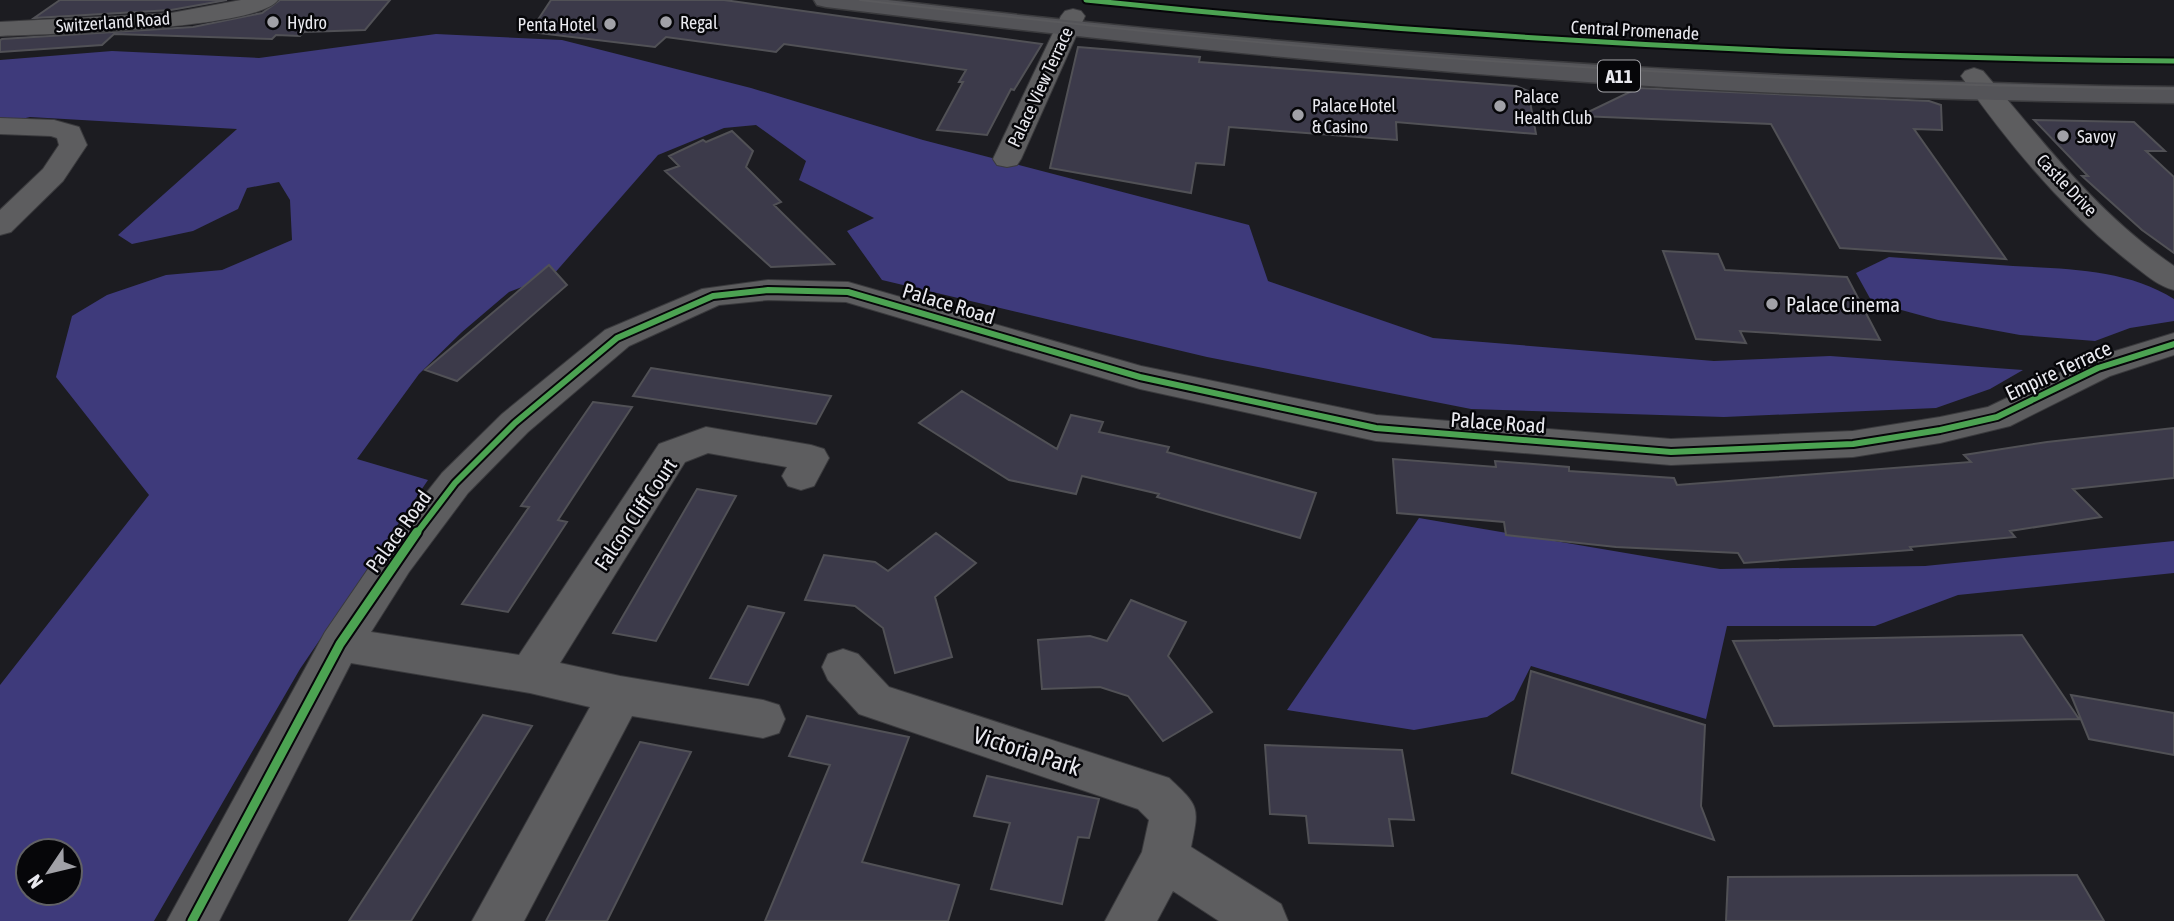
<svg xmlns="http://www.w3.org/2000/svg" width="2174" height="921" font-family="'Asap Condensed',sans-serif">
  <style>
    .forest { fill: #3e3a7b; fill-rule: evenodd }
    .building { fill: #3c3a4a; stroke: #515156; stroke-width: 2 }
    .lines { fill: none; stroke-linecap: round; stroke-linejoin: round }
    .minor-casing { stroke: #3a3a3d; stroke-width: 2 }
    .major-casing { stroke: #3a3a3d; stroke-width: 3 }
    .minor { fill: #5d5d5f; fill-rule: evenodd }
    .major { fill: #545458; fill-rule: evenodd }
    .tram { stroke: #5a5a5d; stroke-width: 2 }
    .cycleway-far2-casing { stroke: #060609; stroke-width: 9 }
    .cycleway-far1-casing { stroke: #060609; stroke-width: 10 }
    .cycleway-casing { stroke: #060609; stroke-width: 13 }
    .cycleway-far2 { stroke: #4ca352; stroke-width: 5 }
    .cycleway-far1 { stroke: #4ca352; stroke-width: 6 }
    .cycleway { stroke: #4ca352; stroke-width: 9 }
    .poi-dot { fill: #a1a1a7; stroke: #060609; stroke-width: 2.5 }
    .labels { text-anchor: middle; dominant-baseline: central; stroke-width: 5; stroke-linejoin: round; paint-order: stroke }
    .far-street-label { font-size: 18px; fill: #e9e9ef; stroke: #060609 }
    .far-poi-label { font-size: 18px; fill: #e9e9ef; stroke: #060609; text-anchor: start }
    .shield { fill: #060609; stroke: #a5a5aa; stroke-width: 2 }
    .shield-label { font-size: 19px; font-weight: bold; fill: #e9e9ef }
    .street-label { font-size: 21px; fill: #e9e9ef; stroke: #060609 }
    .poi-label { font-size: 21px; fill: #e9e9ef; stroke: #060609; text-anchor: start }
    .near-street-label { font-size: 24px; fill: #e9e9ef; stroke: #060609 }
  </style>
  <rect width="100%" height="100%" fill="#1c1c21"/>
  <path class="forest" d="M436 34 562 40 751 88 923 140 1249 225 1268 281 1433 338 1714 361 1830 356 2023 370 1990 389 1936 408 1724 417 1471 409 1207 357 882 280 847 231 874 218 799 180 806 161 756 125 724 128 658 155 553 275 509 292 462 332 419 374 357 459 428 480 300 669 154 921H0V685L149 495 56 377 72 316 107 295 166 275 222 270 292 240 290 200 279 182 247 188 238 209 193 231 132 244 118 235 237 129 30 117 0 124V60L112 51 259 58ZM28 851H70V893H28Z
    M1889 257C1930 260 1972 263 2013 266 2067 269 2127 269 2174 299V321L2130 328 2095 341 2020 335 1938 320 1872 302 1856 273Z
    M1419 518 1720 569 1925 566 2174 541V573L1958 595 1875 626H1727L1706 719 1531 666 1514 700 1487 717 1414 730 1287 710Z"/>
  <path class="building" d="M60 0H227L171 10 34 18Z
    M280 0H390L365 30 304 32 300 36 276 35 272 39 114 34 102 45 0 52V40L2 39 193 27 262 13Z
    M551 0H724L1042 44 1014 90 1011 89 987 135 937 130 963 82H959L966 70 784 44 776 52 666 37 655 47 530 32Z
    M1078 47 1200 57 1199 62 1516 86 1528 91 1536 134 1396 122 1397 140 1229 127 1224 165 1196 163 1191 193 1050 168Z
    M1638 88 1929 101 1941 105 1942 130 1914 129 2006 259 1840 248 1771 124 1580 116Z
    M2034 120 2134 122 2165 151H2146L2174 177V253L2142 230 2082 176H2088Z
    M732 131 753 151 746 167 781 202 774 205 834 264 771 267 665 171 679 166 669 156 703 140 706 142Z
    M1663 251 1718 254 1725 270 1847 277 1880 340 1740 331 1746 343 1696 339Z
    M549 265 567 285 457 381 425 370Z
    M651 368 831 396 816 424 633 396Z
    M962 391 1057 449 1071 415 1103 422 1099 432 1169 447 1167 452 1316 493 1300 538 1157 497 1159 494 1082 476 1076 494 1009 480 919 423Z
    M593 402 632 407 558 520 567 522 508 612 462 604 529 507 521 506Z
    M2174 428V478L2073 489 2101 517 2010 531 2015 537 1910 547 1912 550 1744 563 1738 553 1616 547 1506 535 1504 522 1397 513 1393 459 1496 467 1495 461 1569 467V471L1674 478 1677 485 1971 462 1964 455 2047 442Z
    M697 489 736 496 656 641 613 633Z
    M936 533 976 563 935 597 952 657 895 673 883 628 855 606 805 600 824 555 875 562 888 571Z
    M1131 600 1186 622 1168 656 1212 712 1163 741 1128 696 1100 687 1042 689 1038 640 1090 636 1107 641Z
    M748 606 784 613 748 685 710 678Z
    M2022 635 2079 719 1774 726 1733 641Z
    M1531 671 1705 725 1701 806 1714 840 1512 773Z
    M2071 695 2174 713V755L2089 739Z
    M483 715 532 726 411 921H349Z
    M807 716 909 737 862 862 959 885 948 921H765L830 765 789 756Z
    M640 742 691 752 607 921H546Z
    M1265 745 1402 750 1414 820 1389 819 1393 846 1309 843 1306 816 1270 814Z
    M987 776 1099 799 1089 838 1078 837 1062 904 991 889 1010 823 974 816Z
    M2077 875 2104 921H1726L1728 877Z"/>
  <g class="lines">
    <defs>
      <path id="minor" d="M241 0H278C257 30 43 34 0 36V22L171 13Z
        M1073 9 1081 11 1085 16 1021 159 1017 165 1007 167 997 165 993 159 1061 16 1065 11Z
        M1974 68 1983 71C2044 142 2095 212 2174 266V290C2158 286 2146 275 2133 265 2067 214 2009 145 1961 76L1965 71Z
        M0 118 54 120 79 127 87 145 63 181 11 232 0 235V210L43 169 59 145 57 138 51 136 0 134Z
        M768 280 848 282 1141 366 1376 415 1671 439 1853 431 1940 417 1988 407 2086 360 2174 333V355L2110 376 2010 426 1940 443 1853 457 1671 465 1376 441 1140 389 846 302 768 300 719 305 629 346 528 432 468 493 409 572 371 632 519 655 659 444 706 427 811 445 824 449 829 458 814 486 801 490 788 486 782 476 787 467 708 453 685 462 560 663 620 676 763 700 779 705 785 719 779 733 763 738 632 716 524 921H472L590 707 530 693 351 663 219 921H167L325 632 381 550 442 473 502 414 605 330 702 289Z
        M843 649 858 654 889 687 1169 778C1200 807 1199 807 1191 847L1281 904 1288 921H1219L1173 891 1157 921H1105L1142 852 1149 820 1138 809 859 714 828 680 822 667 828 654Z"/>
      <path id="major" d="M814 0H888C1315 51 1743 81 2174 87V103C2004 101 1834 97 1665 87 1384 70 1105 41 826 7L817 5Z"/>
    </defs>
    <use href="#minor" class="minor-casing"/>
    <use href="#major" class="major-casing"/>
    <use href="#minor" class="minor"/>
    <use href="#major" class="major"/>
    <path class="tram" d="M860 0C1079 25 1299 49 1519 63 1737 78 1955 86 2174 89"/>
    <defs>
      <path id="cycleway-far2" d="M1086 0C1448 38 1810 58 2174 61"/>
      <path id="cycleway-far1" d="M416 534 455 483 515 423 617 338 713 296 768 290 848 292 1140 377 1376 428 1671 452 1853 444 1940 430 1997 417 2098 368 2174 344"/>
      <path id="cycleway" d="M192 921 340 644 417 532"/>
    </defs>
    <use href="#cycleway-far2" class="cycleway-far2-casing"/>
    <use href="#cycleway-far1" class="cycleway-far1-casing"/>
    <use href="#cycleway" class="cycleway-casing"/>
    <use href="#cycleway-far2" class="cycleway-far2"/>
    <use href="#cycleway-far1" class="cycleway-far1"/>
    <use href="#cycleway" class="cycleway"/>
  </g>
  <g class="poi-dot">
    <circle cx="273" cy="22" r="7"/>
    <circle cx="666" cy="22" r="7"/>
    <circle cx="610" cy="24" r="7"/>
    <circle cx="1500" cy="106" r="7"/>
    <circle cx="1298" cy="115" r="7"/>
    <circle cx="2063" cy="136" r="7"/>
    <circle cx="1772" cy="304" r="7"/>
  </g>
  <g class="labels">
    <g class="far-street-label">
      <text transform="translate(113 22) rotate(-4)">Switzerland Road</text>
      <text transform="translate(1635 30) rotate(3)">Central Promenade</text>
      <text transform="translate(1040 87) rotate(-65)">Palace View Terrace</text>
      <text transform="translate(2067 185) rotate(46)">Castle Drive</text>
    </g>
    <g class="far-poi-label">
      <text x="287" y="22">Hydro</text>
      <text x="680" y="22">Regal</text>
      <text x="596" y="24" text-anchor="end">Penta Hotel</text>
      <text x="1514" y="96">Palace<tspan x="1514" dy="21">Health Club</tspan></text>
      <text x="1312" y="105">Palace Hotel<tspan x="1312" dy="21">&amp; Casino</tspan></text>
      <text x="2077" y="136">Savoy</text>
    </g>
    <rect class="shield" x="1598" y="60.5" width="42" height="31" rx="5"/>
    <g class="shield-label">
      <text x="1619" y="76">A11</text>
    </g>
    <g class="street-label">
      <text transform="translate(949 303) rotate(17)">Palace Road</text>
      <text transform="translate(2058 370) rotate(-25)">Empire Terrace</text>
      <text transform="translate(1498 422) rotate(4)">Palace Road</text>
      <text transform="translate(635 514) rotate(-56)">Falcon Cliff Court</text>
      <text transform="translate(398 531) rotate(-54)">Palace Road</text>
    </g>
    <g class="poi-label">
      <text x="1786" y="304">Palace Cinema</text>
    </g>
    <g class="near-street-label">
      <text transform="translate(1027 751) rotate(18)">Victoria Park</text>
    </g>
  </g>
  <g transform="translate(49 872) rotate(235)"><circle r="33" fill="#060609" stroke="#616165" stroke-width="2"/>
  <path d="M0-5L12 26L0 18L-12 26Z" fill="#a1a1a7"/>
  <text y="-10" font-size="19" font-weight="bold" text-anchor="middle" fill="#e9e9ef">N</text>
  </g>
</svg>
